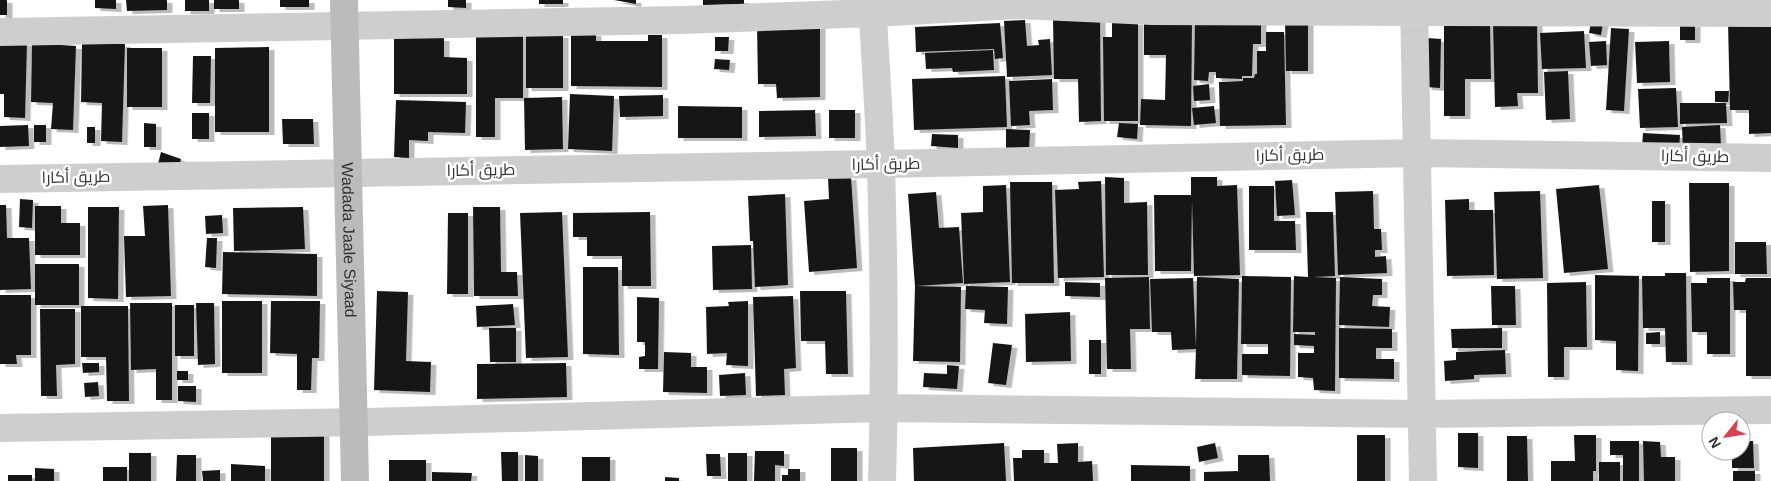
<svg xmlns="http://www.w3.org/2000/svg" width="1771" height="481" font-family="Arial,Cairo,sans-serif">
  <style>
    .building { fill: #181818; filter: url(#shadow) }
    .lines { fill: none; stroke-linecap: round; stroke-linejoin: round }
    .minor { stroke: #cecece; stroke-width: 28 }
    .secondary { stroke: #bbb; stroke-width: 28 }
    .labels { text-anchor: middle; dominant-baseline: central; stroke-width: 5; stroke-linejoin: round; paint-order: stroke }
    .street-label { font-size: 16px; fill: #313131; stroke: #fff }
  </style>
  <defs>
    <filter id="shadow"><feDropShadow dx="5.5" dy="3" stdDeviation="0" flood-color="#0004"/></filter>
  </defs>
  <rect width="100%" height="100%" fill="#fff"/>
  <path class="building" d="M0 0H7V15H0Z
    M95 0H116V9L95 8Z
    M126 0H167V10L127 11Z
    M185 0H209V11H185Z
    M214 0H239V9H214Z
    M280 0H309V7H280Z
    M448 0H466V8L448 7Z
    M539 0H563V4H539Z
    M614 0H636V4Z
    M703 0H744V4L703 5Z
    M1053 19H1100L1101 121 1079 122 1078 79H1054Z
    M1025 20 1027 46 1039 45 1038 40 1050 39 1052 75 1007 77 1004 21Z
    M1144 20 1192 21 1191 126 1140 125 1141 99 1165 100 1166 55H1144Z
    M1195 20 1261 21V44H1253L1252 76H1242V79L1216 78V72H1209L1208 81 1194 80Z
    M1537 20 1538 93H1517L1518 106 1495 107 1493 21Z
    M1285 21H1308V71H1286Z
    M1771 21V133L1749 134V110H1730L1728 22Z
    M1112 22H1138V121H1104L1103 37H1112Z
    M1591 22 1603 23 1601 35 1589 33Z
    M1000 23 1003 58 995 59 994 49 916 52 915 27Z
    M1444 23H1490L1491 79H1465V116H1444Z
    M1695 24V40H1680V25Z
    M757 25H820V97L777 98 776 84H758Z
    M1611 28 1629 29 1624 111 1606 110Z
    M1584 31 1586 68 1542 69 1540 33Z
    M1266 32H1284L1286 125 1220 126 1219 82 1243 81V78H1254L1255 74H1257V51H1266Z
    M571 33H596V41H648V35H662V87L571 86Z
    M476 34H523V98H495V137H476Z
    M526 35H563V88H526Z
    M394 37 444 38V57L467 58V94H394Z
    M715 37H729L728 51H715Z
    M1427 38 1441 39 1440 88 1426 87Z
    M1606 41 1607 65 1591 66 1589 42Z
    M1669 41 1670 82 1637 83 1635 42Z
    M0 42 27 43 25 118 4 117V94H0Z
    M82 42 125 44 122 142 101 141 102 103 81 102Z
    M32 43 76 46 73 130 51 129 53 103 31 102Z
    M269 47V132H215V48Z
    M127 48H162V107H127Z
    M993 50 994 70 953 72 952 68 926 69 925 53Z
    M193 56H211L210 103H192Z
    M715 59 730 60 729 70 714 69Z
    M1568 71 1570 119 1546 120 1544 72Z
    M1005 76 1007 127 914 130 912 79Z
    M1052 79 1053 110 1029 111 1030 125 1011 126 1009 81Z
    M1209 84 1210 100 1194 101 1193 86Z
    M1676 88 1678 127 1640 128 1638 89Z
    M1715 91H1729L1728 102H1715Z
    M570 94 614 96 612 151 568 149Z
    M663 95V116L620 117 619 96Z
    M562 97 563 149 525 150 524 98Z
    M396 100 466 102 465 133 428 132V141L409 140V158L394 157Z
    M1680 103H1726L1727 123 1680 124Z
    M678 106 742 107V138H678Z
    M1214 106 1216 123 1194 125 1192 108Z
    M815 110 816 136 759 137V111Z
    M829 110H855V138H829Z
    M192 113H209V139H192Z
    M282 119H313L314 144H283Z
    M144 123 156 124V147H144Z
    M1119 123 1138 124 1137 139 1117 137Z
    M28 125 29 146 0 147V126Z
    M34 125H46V142H34Z
    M1720 125 1721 147 1683 149 1682 127Z
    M87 127H95V143H87Z
    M1006 129 1030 130 1029 150 1006 149Z
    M1643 133 1680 135 1679 150 1642 147Z
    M932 134 958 135V148L931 146Z
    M161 152 181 159 178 170 158 164Z
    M851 177 857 268 809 272 804 201 829 199 828 178Z
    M1105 177 1124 178V203L1147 202 1148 275H1106Z
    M1191 177H1217V186L1237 185 1240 275 1194 276 1192 201 1191 271H1155L1154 195H1191Z
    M1292 180 1295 215 1277 216 1275 181Z
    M1101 181 1104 277 1058 278 1055 190 1079 189 1078 182Z
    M1010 182H1052L1054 283H1012Z
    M1689 183H1729V271L1690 272Z
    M1006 185 1010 282 964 284 961 213 983 212V186Z
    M1599 185 1608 269 1564 273 1556 189Z
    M1249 186H1274V221H1295L1296 250H1249Z
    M1373 191 1374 229H1381L1382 250H1375V257L1386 256 1387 273 1338 275 1335 192Z
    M1540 191 1543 278 1497 279 1494 192Z
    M936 192 939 228 959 227 963 283 917 286 961 287 960 362 913 361 915 286 908 194Z
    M785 194 788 285 755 287 753 241H750L748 196Z
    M20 199 33 200 32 228 19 227Z
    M1469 199V210H1493L1494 275 1447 276 1445 200Z
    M1652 201H1665V242H1652Z
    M0 205H6L7 238H29L31 289 0 290Z
    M168 205 171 296 126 297 124 236H145L143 206Z
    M35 206H61V223H80V255H35Z
    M88 207H119L118 299 88 298Z
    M303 207 305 249 234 251 233 208Z
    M473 207H500L501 272H517L518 296H474Z
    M562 212 568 357 526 358 520 213Z
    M650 212 651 286H622V256H587V237H573V213Z
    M1306 212H1333L1335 276 1314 277 1336 278 1335 391 1314 390 1313 378 1298 377V353H1314V346L1294 345V334L1315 335V332H1293L1294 276 1308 277Z
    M448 213H468V294H447Z
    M222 215 223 233 206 234 205 216Z
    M207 238H217L216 268 205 267Z
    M1735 242H1766L1767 274H1735Z
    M751 245 752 289 713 290 712 246Z
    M223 252 317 254V296L222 294Z
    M35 264H79V305H35Z
    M583 267H618L619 355 583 354Z
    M1665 273H1686L1687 362H1666L1665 328H1643L1642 276H1665Z
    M1595 275 1639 276 1638 371 1616 370V341L1595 340Z
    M1242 276 1291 277 1290 376 1242 375V354H1268V344H1241Z
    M1149 277 1150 329H1130L1131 369H1107L1105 278Z
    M1197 277 1239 279 1237 379H1195L1196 349 1172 350 1171 332H1152L1150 279 1193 278 1196 347Z
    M1340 277 1382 279V295H1373L1372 306 1390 307 1389 327 1339 325Z
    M1707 278H1730V354H1707V332H1692L1691 283H1707Z
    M1746 278H1771V376H1746V310H1734L1733 282H1745Z
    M1065 282 1100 283V297L1065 296Z
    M1586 282 1587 347H1564V377H1548L1547 283Z
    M966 286 1008 287 1007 324 984 323 985 310 965 309Z
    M1491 286H1515L1516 325H1492Z
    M377 291 408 292 406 361 431 362 430 392 374 390Z
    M800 291H846L848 374H826L825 341H801Z
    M0 295H31V355H16L17 364H0Z
    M793 296 796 368 784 369 785 395 756 396 753 297Z
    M637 297 659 298 658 369H639V357L645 356V342H637Z
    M222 301H262V373H222Z
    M271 301H320L319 358H312L311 390H297V354L270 353Z
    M748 301V366L726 365 727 353 707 354 706 307 729 306 728 302Z
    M130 303H172V400H156V369L131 370Z
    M196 303H214L215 364 198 365Z
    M513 304 515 325 477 327 476 306Z
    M175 305H194V356H175Z
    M81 306H128L129 401H107L106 357H81Z
    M40 309H75V364L56 365 57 396H41Z
    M1070 312 1071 361 1026 362 1025 314Z
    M489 328H516V362H490Z
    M1339 328 1392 329V348H1376V359H1394V379L1339 378Z
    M1502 328V348H1452L1451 329Z
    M1660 332V344H1646V333Z
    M1089 340H1101V374H1089Z
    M993 343 1012 345 1006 385 988 383Z
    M1505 350 1506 374 1474 375V379L1445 381 1444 361 1456 360V352Z
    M664 352 691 353V367H707V393L663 392Z
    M82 363H99V372L83 373Z
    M566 363 567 397 477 399V364Z
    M947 365 959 366 957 389 923 387 924 373 947 374Z
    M177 371H188V380H177Z
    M745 373 746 395 720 396 719 375Z
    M98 382 99 396 85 397 84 383Z
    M178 386H196V402L178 401Z
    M271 431H324V481H271Z
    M1458 433H1478V468L1458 467Z
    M1357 435H1385V481H1357Z
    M1574 435H1596V471H1593V481H1551V461H1575Z
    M1507 436H1527L1528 481H1507Z
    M1610 441H1639V481H1623V455H1610Z
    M1643 441 1660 442 1661 457H1675V481H1644Z
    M1741 441H1753L1754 468H1732V451H1741Z
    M1004 443 1006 481H914L913 448Z
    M1078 443V462L1092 461 1093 481H1014L1013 458H1022V450H1044V463H1058L1057 444Z
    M1215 443 1218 458 1199 462 1197 447Z
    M831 448H857V481H831Z
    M755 451H784V466L775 465V481H754Z
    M501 452H518V481H502Z
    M129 453H151V481H129Z
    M728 453H747V481H728Z
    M706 454H720L721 476H707Z
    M177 455H196V481H176Z
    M525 455 538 456V481H525Z
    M1238 455H1269L1270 481H1204V472L1238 471Z
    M582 457H610V481H582Z
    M389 460H426V481H389Z
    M1599 462H1620V481H1599Z
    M231 464 265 466V481H231Z
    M1131 465 1190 466V481H1131Z
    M103 467H127V481H103Z
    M35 468 54 469V481H35Z
    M788 469H800V481H782V475H788Z
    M220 470V481H203L202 471Z
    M1733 471H1755V481H1733Z
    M432 472 472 473 471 481H432Z
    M8 475H32V481H8Z
    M665 477 679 478V481H665Z"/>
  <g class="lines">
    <path class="minor" d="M872 0C875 56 879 111 881 167 884 271 885 376 882 481
      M1414 0 1423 481
      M0 32 682 20 873 13 1019 5 1152 11 1771 13
      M0 179 881 164 1417 153 1771 158
      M0 428 366 422 884 408 1422 414 1771 410"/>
    <path class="secondary" id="s1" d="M344 0 355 481"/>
  </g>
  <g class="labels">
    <g class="street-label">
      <text transform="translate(1290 155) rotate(-1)">طريق أكارا</text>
      <text transform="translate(1695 156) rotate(1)">طريق أكارا</text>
      <text transform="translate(886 164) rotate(-1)">طريق أكارا</text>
      <text transform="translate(481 170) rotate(-1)">طريق أكارا</text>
      <text transform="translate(76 177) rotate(-1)">طريق أكارا</text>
      <text stroke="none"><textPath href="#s1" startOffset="240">Wadada Jaale Siyaad</textPath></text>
    </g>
  </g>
  <g transform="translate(1726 436) rotate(240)"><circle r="24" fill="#ffffff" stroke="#adadad"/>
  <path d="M0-4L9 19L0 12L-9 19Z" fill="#dd3e51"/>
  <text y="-8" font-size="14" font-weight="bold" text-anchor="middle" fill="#313131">N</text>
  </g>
</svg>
